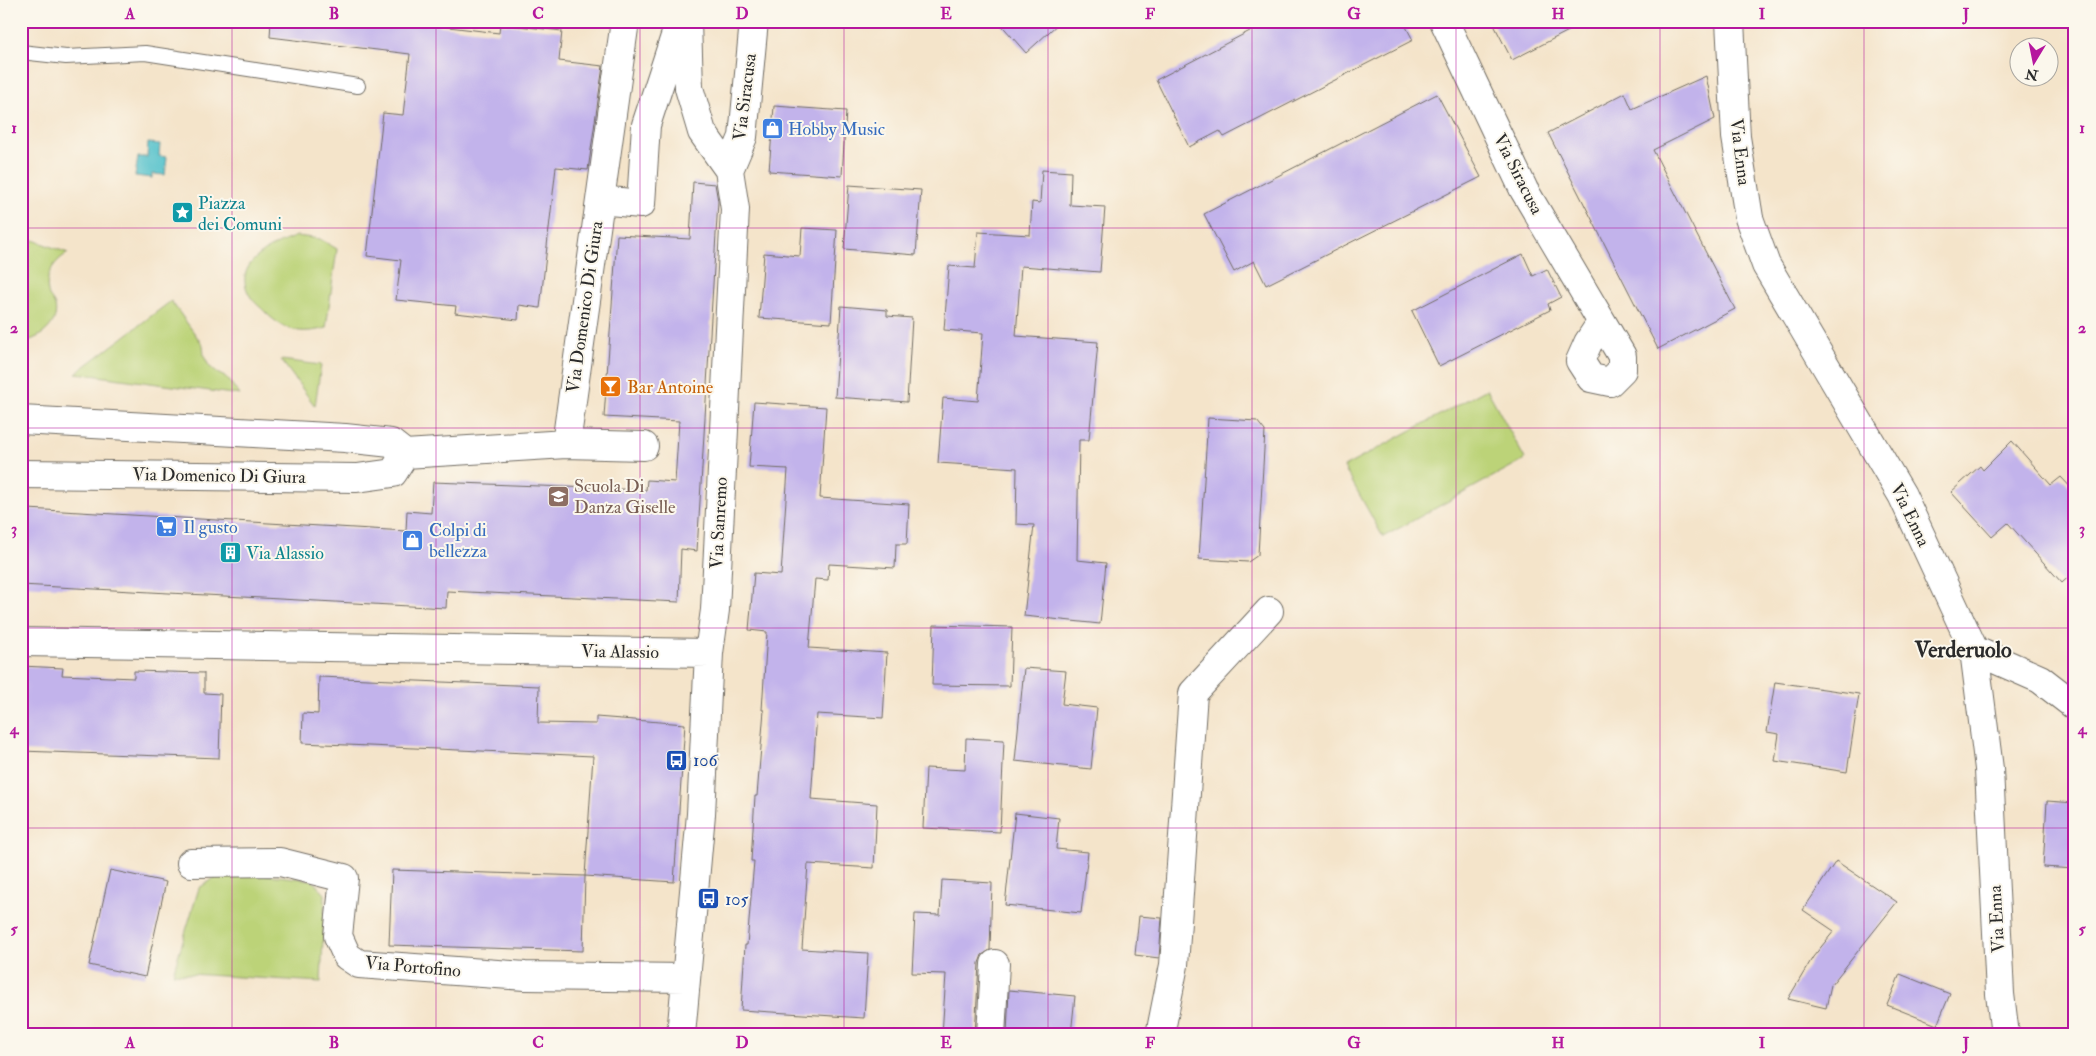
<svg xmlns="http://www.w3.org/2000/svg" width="2096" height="1056" font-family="'IM FELL Double Pica',serif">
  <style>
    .green { fill: #bcd378; stroke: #747f52 }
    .water { fill: #53c1cb; stroke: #3f767b }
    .building { fill: #c2b3eb }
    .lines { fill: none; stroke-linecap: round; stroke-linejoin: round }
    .service-casing { stroke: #716c63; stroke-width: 16 }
    .minor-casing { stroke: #716c63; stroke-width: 30 }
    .service { stroke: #fff; stroke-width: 14 }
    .minor { stroke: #fff; stroke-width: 28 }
    .grid { fill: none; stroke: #b5179e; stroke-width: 1; stroke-opacity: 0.55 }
    .labels { text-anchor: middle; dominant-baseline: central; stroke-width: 4; stroke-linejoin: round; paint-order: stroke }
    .street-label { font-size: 18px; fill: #2b2b2b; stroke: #fbf7ec }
    .shop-label { font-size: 18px; fill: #366cbe; stroke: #fbf7ec; text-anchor: start }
    .culture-label { font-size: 18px; fill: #0d838f; stroke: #fbf7ec; text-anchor: start }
    .food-label { font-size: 18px; fill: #c56008; stroke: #fbf7ec; text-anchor: start }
    .education-label { font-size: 18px; fill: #785e54; stroke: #fbf7ec; text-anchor: start }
    .transit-label { font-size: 18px; fill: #164399; stroke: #fbf7ec; text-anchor: start }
    .district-label { font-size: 22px; font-weight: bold; fill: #2b2b2b; stroke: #fbf7ec }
    .neatline { fill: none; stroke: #b5179e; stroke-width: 2 }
    .grid-label { font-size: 16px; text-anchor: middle; font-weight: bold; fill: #b5179e }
  </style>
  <rect width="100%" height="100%" fill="#fbf7ec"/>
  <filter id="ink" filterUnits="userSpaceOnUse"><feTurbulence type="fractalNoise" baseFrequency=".02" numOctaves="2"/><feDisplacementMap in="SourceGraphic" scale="10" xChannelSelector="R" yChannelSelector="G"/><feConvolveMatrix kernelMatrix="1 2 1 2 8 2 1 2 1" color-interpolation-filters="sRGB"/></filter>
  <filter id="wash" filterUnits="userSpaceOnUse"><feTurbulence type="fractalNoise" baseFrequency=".0096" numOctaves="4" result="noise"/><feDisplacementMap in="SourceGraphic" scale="20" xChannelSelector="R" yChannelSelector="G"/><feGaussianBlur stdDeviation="1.12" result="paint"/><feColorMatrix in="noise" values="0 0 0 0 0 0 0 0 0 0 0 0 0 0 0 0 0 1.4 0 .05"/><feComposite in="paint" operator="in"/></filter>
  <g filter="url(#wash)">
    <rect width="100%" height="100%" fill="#f4e4ca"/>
    <path class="green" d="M297 236 320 239 337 249 326 328C300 335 285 331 266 313 261 307 254 303 250 296 230 263 273 245 297 236Z
      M25 237 68 253C53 262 43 277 49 296 51 299 54 302 55 306 60 325 37 341 21 342V261Z
      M171 301 203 345 204 356 209 366 217 373 227 378 240 395 76 373Z
      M281 360 321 365 315 406Z
      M1487 389 1525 459 1383 537 1344 467Z
      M227 870 312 880 325 894 321 982 173 973 199 888Z"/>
    <path class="water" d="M148 143 160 144 159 156 167 157 165 175 152 174V178L135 176 138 157H147Z"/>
    <g id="blocks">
      <path class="building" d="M271 21H399L499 33 500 24 562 31 559 61 603 66 588 170 556 167 540 308 519 305 518 320 455 313 456 306 396 300 401 260 367 256 383 113 403 115 410 54 270 37Z
        M998 21H1061L1026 53Z
        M1269 21H1403L1413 40 1224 137 1220 131 1189 147 1156 80Z
        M1492 21H1588L1512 60Z
        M1706 76 1715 119 1653 150 1735 309 1658 349 1548 133 1625 93 1632 109Z
        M1437 94 1481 177 1266 285 1254 261 1234 272 1204 214Z
        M774 106 846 111 842 176 769 171Z
        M1042 170 1071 172 1070 205 1105 207 1100 272 1021 266 1016 336 1098 342 1089 440H1079L1077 560 1106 563 1100 624 1024 616 1034 525 1016 524 1017 468 938 463 943 398 978 401 983 333 944 330 949 266 975 268 978 232 1030 235 1032 202 1040 203Z
        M693 182 715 184 718 201 697 551 681 549 679 602 447 591 446 608 21 585V544H26L28 509 406 531 407 511 431 513 433 482 646 490 647 480 675 482 679 421 604 417 617 235 690 239Z
        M849 185 921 190 916 255 844 249Z
        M802 228 837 230 831 323 759 318 764 253 800 256Z
        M1523 254 1533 276 1547 269 1561 297 1548 304 1550 310 1439 366 1412 311Z
        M841 306 887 310V316L912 318 907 402 835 397Z
        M754 402 826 407 820 498 909 504 907 544H896L895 568 829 564 828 580 815 579 809 648 887 653 883 718 817 714 811 799 877 804 874 868 808 864 802 949 868 953 864 1018 741 1010 745 945H747L754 861H751L755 796H757L764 710H762L767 632 749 630 754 573 781 575 788 469 749 467Z
        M1208 418 1257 421 1265 431 1258 555 1248 562 1199 559Z
        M2012 441 2051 485 2061 477 2075 492V571L2062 583 2008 523 1992 537 1951 492 1980 466 1983 470Z
        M934 625 1012 627 1010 686 932 685Z
        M21 666 63 668 62 675 134 678V671L204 673V693L221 694 219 758 21 751Z
        M1024 668 1066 671 1062 704 1097 708 1091 769 1015 761Z
        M319 677 539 686 538 723 596 724V717L685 724 674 882 585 876 593 756 302 743 303 713 318 714Z
        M1775 682 1859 694 1847 772 1775 761 1779 734 1767 732Z
        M966 738 1004 740 1000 832 923 828 926 768 965 770Z
        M2047 801 2075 803V869L2043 867Z
        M1015 813 1059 818 1056 849 1088 852 1081 913 1005 905Z
        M1836 861 1897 902 1831 985 1826 1008 1788 999 1813 957 1834 931 1803 910Z
        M110 870 166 882 145 977 89 965Z
        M392 870 585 876 583 951 389 945Z
        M942 880 992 883 990 950 982 955 979 963 975 1035H942L946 974 912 973 915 914 940 915Z
        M1139 916 1162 918 1159 958 1135 955Z
        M1900 974 1950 994 1937 1025 1887 1005Z
        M1009 990 1075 996 1071 1035H1007Z"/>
    </g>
  </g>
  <g filter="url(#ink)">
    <use href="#blocks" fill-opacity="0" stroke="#716c63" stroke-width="1"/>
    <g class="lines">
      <defs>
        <path id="service" d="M21 52 66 57 145 53 358 86"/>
        <path id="minor" d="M1444 21 1524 190 1622 356V370L1610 382 1591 378 1580 361 1588 343 1601 323
          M1730 21 1736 137 1749 218 1766 265 1902 495 1974 650 1989 769 2000 994 2005 1035
          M729 170 743 137 754 21
          M600 200 641 204 646 125 680 21
          M21 420 345 438 391 443 405 454 566 444 625 21
          M566 444 644 446
          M21 474 357 478 393 473 405 454
          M21 642 709 653
          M1974 650 2040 679 2075 706
          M191 863 280 862 344 878 338 936 347 956 359 964 525 976 686 978
          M681 1035 701 814 709 653 715 610 735 209 729 170 702 132 689 88 687 21
          M991 1035 995 964
          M1160 1035 1174 965 1193 693 1269 611"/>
      </defs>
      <use href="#service" class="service-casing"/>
      <use href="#minor" class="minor-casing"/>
      <use href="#service" class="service"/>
      <use href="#minor" class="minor"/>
    </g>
  </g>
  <path class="grid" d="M232 21V1035M436 21V1035M640 21V1035M844 21V1035M1048 21V1035M1252 21V1035M1456 21V1035M1660 21V1035M1864 21V1035M21 228H2075M21 428H2075M21 628H2075M21 828H2075"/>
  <defs>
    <symbol id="shop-square" viewBox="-11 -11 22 22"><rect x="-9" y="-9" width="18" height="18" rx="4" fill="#3f7fe0" stroke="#fbf7ec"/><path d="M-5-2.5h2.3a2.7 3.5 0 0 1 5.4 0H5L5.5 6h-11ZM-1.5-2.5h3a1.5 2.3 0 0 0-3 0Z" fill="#fff"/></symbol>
    <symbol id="sight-square" viewBox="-11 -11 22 22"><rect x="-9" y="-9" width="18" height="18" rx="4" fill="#0f9aa8" stroke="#fbf7ec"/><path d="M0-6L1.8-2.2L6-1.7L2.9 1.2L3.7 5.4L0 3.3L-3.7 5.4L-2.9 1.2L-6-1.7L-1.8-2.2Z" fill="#fff"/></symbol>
    <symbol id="bar-square" viewBox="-11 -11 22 22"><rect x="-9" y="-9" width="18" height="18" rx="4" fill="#e8710a" stroke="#fbf7ec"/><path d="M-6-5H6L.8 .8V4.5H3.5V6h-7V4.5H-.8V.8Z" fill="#fff"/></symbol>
    <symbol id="school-square" viewBox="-11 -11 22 22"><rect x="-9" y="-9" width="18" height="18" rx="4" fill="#8d6e63" stroke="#fbf7ec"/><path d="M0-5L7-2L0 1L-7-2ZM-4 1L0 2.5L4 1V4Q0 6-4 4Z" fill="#fff"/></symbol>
    <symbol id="supermarket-square" viewBox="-11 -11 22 22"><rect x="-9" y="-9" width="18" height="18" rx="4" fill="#3f7fe0" stroke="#fbf7ec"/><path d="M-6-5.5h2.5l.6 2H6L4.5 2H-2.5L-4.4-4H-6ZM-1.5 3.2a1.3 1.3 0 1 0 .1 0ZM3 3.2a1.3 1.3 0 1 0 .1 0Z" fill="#fff"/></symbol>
    <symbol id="building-square" viewBox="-11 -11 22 22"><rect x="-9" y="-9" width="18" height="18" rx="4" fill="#0f9aa8" stroke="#fbf7ec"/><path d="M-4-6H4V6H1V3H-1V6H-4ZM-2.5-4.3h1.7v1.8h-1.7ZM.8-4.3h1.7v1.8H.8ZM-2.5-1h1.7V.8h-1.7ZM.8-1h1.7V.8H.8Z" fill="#fff"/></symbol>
    <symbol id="bus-square" viewBox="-11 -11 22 22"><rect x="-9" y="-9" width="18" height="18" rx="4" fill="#1a4fb4" stroke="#fbf7ec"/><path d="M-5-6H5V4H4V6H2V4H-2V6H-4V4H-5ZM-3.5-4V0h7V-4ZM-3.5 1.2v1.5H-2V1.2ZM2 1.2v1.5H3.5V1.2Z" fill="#fff"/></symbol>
  </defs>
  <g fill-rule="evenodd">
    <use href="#shop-square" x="760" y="116" width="25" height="25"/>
    <use href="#sight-square" x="170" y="200" width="25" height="25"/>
    <use href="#bar-square" x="598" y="374" width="25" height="25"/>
    <use href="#school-square" x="546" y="484" width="25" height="25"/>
    <use href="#supermarket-square" x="154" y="514" width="25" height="25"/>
    <use href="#shop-square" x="400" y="528" width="25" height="25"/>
    <use href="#building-square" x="218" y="540" width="25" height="25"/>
    <use href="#bus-square" x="664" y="748" width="25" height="25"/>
    <use href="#bus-square" x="696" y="886" width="25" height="25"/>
  </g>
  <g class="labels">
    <g class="street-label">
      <text transform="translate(745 97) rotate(-83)">Via Siracusa</text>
      <text transform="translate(1740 152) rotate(83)">Via Enna</text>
      <text transform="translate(1518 174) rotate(63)">Via Siracusa</text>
      <text transform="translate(585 307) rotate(-82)">Via Domenico Di Giura</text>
      <text transform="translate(219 476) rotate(1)">Via Domenico Di Giura</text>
      <text transform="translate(1910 515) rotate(64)">Via Enna</text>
      <text transform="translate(719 523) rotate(-87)">Via Sanremo</text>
      <text transform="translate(620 652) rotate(1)">Via Alassio</text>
      <text transform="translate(1997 919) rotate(-93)">Via Enna</text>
      <text transform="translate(413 967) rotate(5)">Via Portofino</text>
    </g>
    <g class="shop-label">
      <text x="788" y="129">Hobby Music</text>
      <text x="183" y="527">Il gusto</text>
      <text x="429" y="530">Colpi di<tspan x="429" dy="21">bellezza</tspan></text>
    </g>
    <g class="culture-label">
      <text x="198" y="203">Piazza<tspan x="198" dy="21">dei Comuni</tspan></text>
      <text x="246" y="553">Via Alassio</text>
    </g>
    <g class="food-label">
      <text x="627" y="387">Bar Antoine</text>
    </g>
    <g class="education-label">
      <text x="574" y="486">Scuola Di<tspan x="574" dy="21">Danza Giselle</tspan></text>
    </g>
    <g class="transit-label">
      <text x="693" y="760">106</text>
      <text x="725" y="899">105</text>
    </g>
    <g class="district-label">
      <text x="1963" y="650">Verderuolo</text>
    </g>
  </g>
  <rect width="2096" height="1056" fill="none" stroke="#fbf7ec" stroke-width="55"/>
  <g transform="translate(2034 62) rotate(190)"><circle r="24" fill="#fbf7ec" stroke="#a8a59f"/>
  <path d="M0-4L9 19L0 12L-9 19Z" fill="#b5179e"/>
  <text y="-8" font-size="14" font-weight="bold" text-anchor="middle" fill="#2b2b2b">N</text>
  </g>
  <rect x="28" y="28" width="2040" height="1000" class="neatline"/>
  <g class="grid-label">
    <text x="130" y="19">A</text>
    <text x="334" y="19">B</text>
    <text x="538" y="19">C</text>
    <text x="742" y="19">D</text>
    <text x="946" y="19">E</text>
    <text x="1150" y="19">F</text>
    <text x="1354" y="19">G</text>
    <text x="1558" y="19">H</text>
    <text x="1762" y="19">I</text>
    <text x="1966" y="19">J</text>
    <text x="14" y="133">1</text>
    <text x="2082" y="133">1</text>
    <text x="14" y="333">2</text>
    <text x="2082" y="333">2</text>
    <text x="14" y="534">3</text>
    <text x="2082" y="534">3</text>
    <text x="14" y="734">4</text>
    <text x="2082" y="734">4</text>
    <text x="14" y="934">5</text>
    <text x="2082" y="934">5</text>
    <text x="130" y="1048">A</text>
    <text x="334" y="1048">B</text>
    <text x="538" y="1048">C</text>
    <text x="742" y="1048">D</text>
    <text x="946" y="1048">E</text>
    <text x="1150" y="1048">F</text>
    <text x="1354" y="1048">G</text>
    <text x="1558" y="1048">H</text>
    <text x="1762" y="1048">I</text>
    <text x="1966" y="1048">J</text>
  </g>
</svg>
